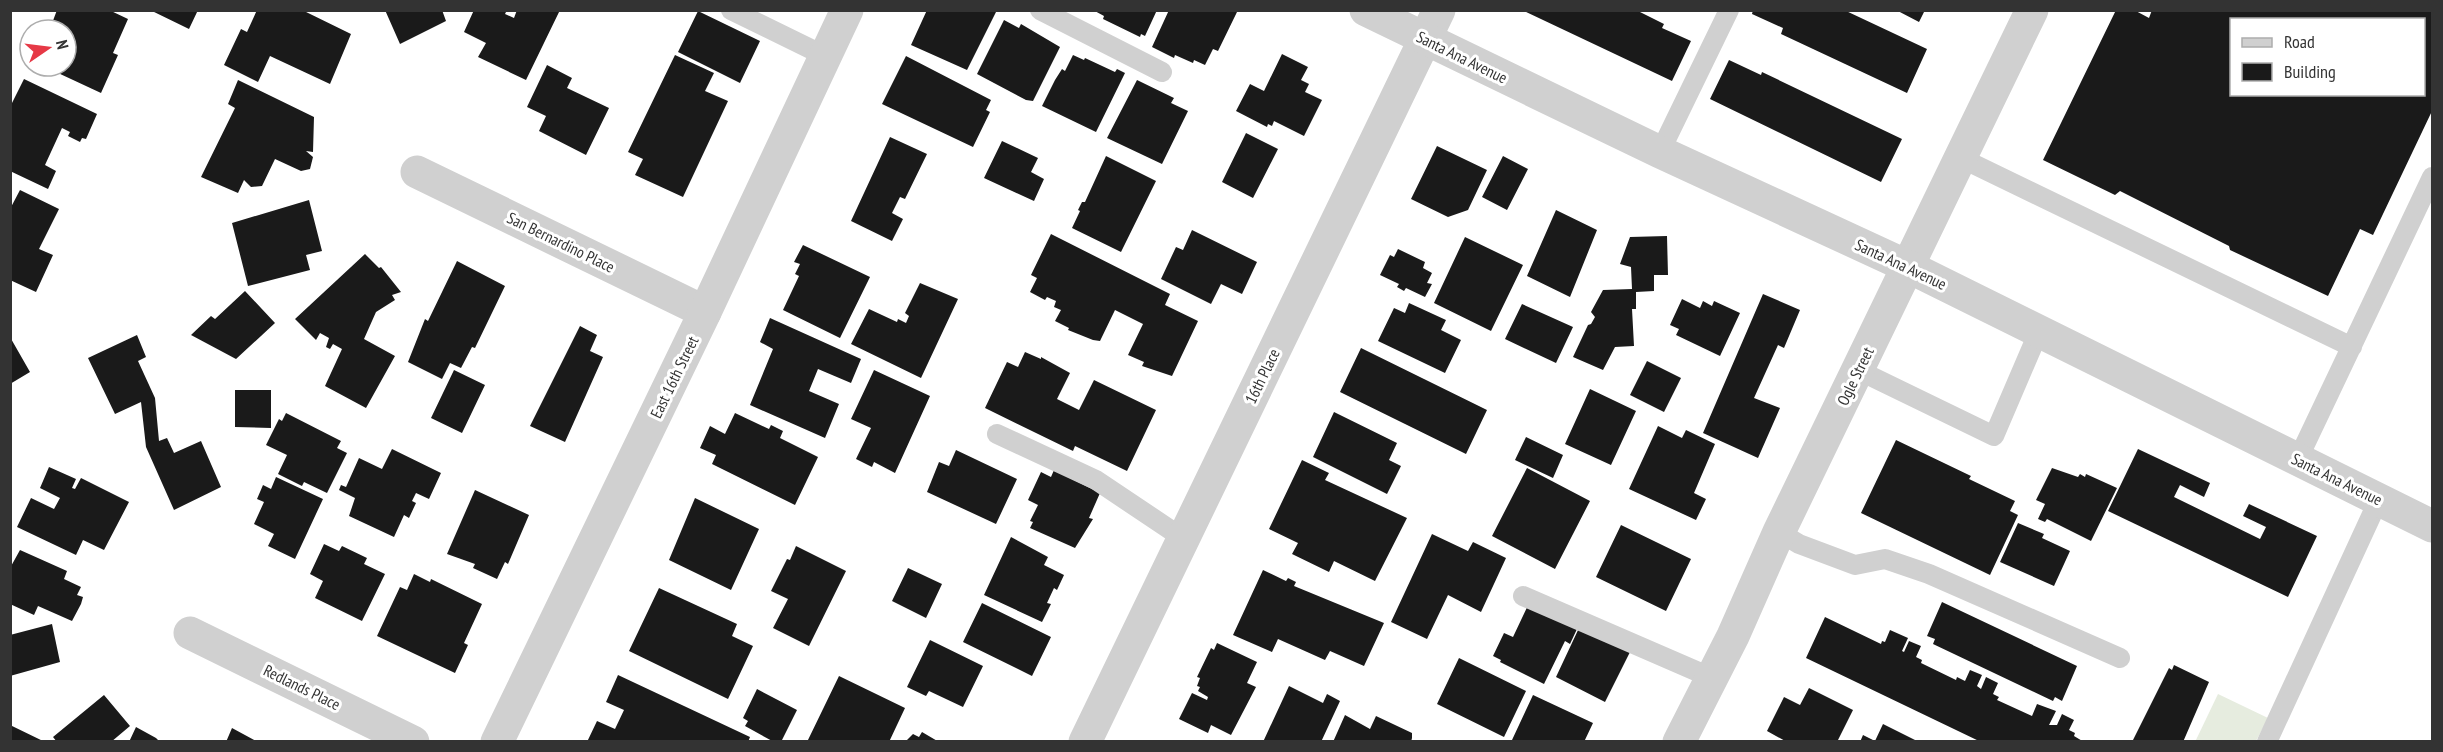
<svg xmlns="http://www.w3.org/2000/svg" width="2443" height="752" font-family="'PT Sans Narrow',sans-serif">
  <style>
    .green { fill: #e6ecdf }
    .building { fill: #1a1a1a; fill-rule: evenodd }
    .lines { fill: none; stroke-linecap: round; stroke-linejoin: round }
    .service { stroke: #d0d0d0; stroke-width: 20 }
    .minor { stroke: #d0d0d0; stroke-width: 33 }
    .tertiary { stroke: #d0d0d0; stroke-width: 33 }
    .labels { text-anchor: middle; dominant-baseline: central; stroke-width: 6; stroke-linejoin: round; paint-order: stroke }
    .street-label { font-size: 16px; fill: #333; stroke: #fff }
  </style>
  <rect width="100%" height="100%" fill="#fff"/>
  <path class="green" d="M2218 694 2268 718 2256 741 2195 742Z"/>
  <path class="building" d="M57 10H109L128 19 113 53 118 55 101 93 43 66H66V30L51 26Z
    M150 10H198L189 29Z
    M257 10H302L351 34 330 84 270 56 258 82 224 65 241 29 247 32Z
    M385 10H442L446 21 400 44Z
    M474 10H507L505 14 514 18 517 10H560L526 80 478 57 486 43 464 32Z
    M927 10H997L967 70 911 45Z
    M1093 10H1157L1145 36 1141 34 1140 37 1103 19 1104 16Z
    M1169 10H1234L1237 12 1218 51 1213 49 1205 65 1194 60 1193 63 1175 55 1174 58 1152 47Z
    M1522 10H1636L1664 24 1662 28 1691 41 1672 81Z
    M1753 10H1844L1927 49 1907 93 1781 34 1783 28 1752 14Z
    M1896 10H1920L1924 12 1919 22Z
    M2116 10H2134L2149 18 2152 10H2432V111L2373 235 2360 229 2328 296 2230 250 2229 246 2120 191 2115 195 2043 160ZM2232 20H2424V94H2232Z
    M698 11 760 41 740 83 678 52Z
    M1004 20 1019 28 1021 24 1060 47 1033 101 1026 100 977 74Z
    M1282 54 1308 67 1301 80 1309 84 1305 92 1322 100 1304 136 1274 121 1272 126 1268 124 1267 127 1236 111 1250 84 1264 91Z
    M675 55 714 73 705 91 728 101 683 197 635 175 643 159 628 152Z
    M1073 55 1084 60 1085 58 1115 72 1117 69 1125 73 1096 132 1042 106 1055 80 1062 69 1065 71Z
    M906 56 991 100 986 110 990 112 973 147 882 104Z
    M1729 60 1761 75 1762 72 1902 139 1881 182 1710 99Z
    M547 65 572 78 567 88 609 108 586 155 539 131 546 116 527 107Z
    M24 79 97 114 86 139 82 138 80 142 68 136 70 132 62 128 45 165 56 171 48 189 10 171V107Z
    M238 80 314 117 313 152 306 151 313 157 310 169 301 171 275 159 262 186 251 187 244 180 238 193 201 177 235 108 228 104Z
    M1137 80 1174 98 1171 103 1188 111 1162 164 1107 138Z
    M1246 133 1278 149 1253 198 1222 182Z
    M890 137 927 154 905 199 900 197 892 213 903 219 892 241 851 221Z
    M1002 141 1038 158 1031 172 1044 179 1034 201 984 178Z
    M1437 146 1487 170 1468 210 1448 217 1411 199Z
    M1106 156 1156 181 1121 252 1072 228 1080 211 1078 210 1082 202H1085Z
    M1503 156 1528 169 1507 210 1482 197Z
    M20 190 59 209 39 249 53 255 36 292 10 280V209Z
    M309 200 322 251 306 255 310 270 248 286 232 223Z
    M1556 210 1597 230 1570 297 1527 276Z
    M1192 230 1257 262 1242 294 1221 284 1211 304 1161 279 1176 247 1183 250Z
    M1051 234 1170 294 1165 305 1198 321 1172 376 1142 366 1144 362 1128 355 1143 324 1115 310 1100 341 1093 340 1068 330 1069 328 1055 321 1061 310 1054 307 1056 301 1047 297 1045 300 1030 292 1037 278 1031 275Z
    M1667 236 1668 275H1654V291L1636 292V309H1632L1634 346 1615 347 1603 370 1573 357 1588 325 1591 324 1595 317 1591 312 1603 290 1632 289 1631 267 1620 264 1630 237Z
    M1465 237 1523 265 1491 331 1434 303Z
    M803 245 870 277 840 338 783 310 799 276 795 274 800 264 794 262Z
    M1398 249 1425 262 1423 268 1432 273 1427 283 1432 284 1425 297 1406 288 1404 291 1397 287 1399 284 1380 275 1390 255 1394 257Z
    M365 254 379 268 381 267 401 292 392 295 395 300 376 312 364 339 395 356 366 408 325 386 342 349 333 344 330 349 326 347 329 338 320 333 316 340 295 319Z
    M457 261 505 286 475 348 472 347 461 368 450 363 442 379 408 362 425 319 428 321Z
    M920 283 958 299 921 378 851 344 869 309 897 322 898 319 906 323 909 316 905 313Z
    M245 291 275 323 236 359 191 335 211 316 215 319Z
    M1763 294 1800 310 1784 348 1778 345 1754 398 1780 408 1758 458 1703 433Z
    M1682 299 1700 308 1703 301 1712 306 1714 301 1740 313 1720 356 1676 335 1679 329 1670 325Z
    M1409 303 1446 320 1441 330 1461 340 1445 373 1378 341 1394 308 1405 313Z
    M1522 304 1573 327 1556 363 1505 339Z
    M770 318 861 359 851 383 818 369 809 391 839 404 825 438 750 405 773 349 760 342Z
    M580 326 597 335 590 351 603 357 565 442 530 426Z
    M137 335 146 357 138 361 155 398 159 441 167 438 174 453 201 441 221 487 174 510 146 447 141 402 115 414 88 358Z
    M10 337 30 372 10 384Z
    M1361 348 1487 410 1466 454 1340 392Z
    M1025 352 1041 359V357L1070 373 1057 399 1079 410 1094 380 1156 410 1127 471 1075 446 1073 451 985 408 1007 362 1018 367Z
    M1647 361 1681 378 1664 412 1630 395Z
    M454 370 485 385 462 433 431 418Z
    M874 370 930 396 895 473 874 462 872 467 856 459 871 428 851 419Z
    M1590 389 1636 411 1611 465 1565 444Z
    M235 390H271V428L235 427Z
    M1334 412 1397 443 1389 460 1401 466 1387 494 1313 457Z
    M286 413 341 441 337 448 347 453 327 493 304 482 302 486 278 474 287 455 266 445 279 419 282 421Z
    M735 413 769 429 771 425 783 431 780 438 818 457 795 505 712 464 716 455 700 448 710 426 725 434Z
    M1658 426 1682 438 1686 430 1715 444 1694 493 1706 499 1696 520 1629 489Z
    M1526 437 1563 455 1553 478 1515 460Z
    M1896 440 1971 476 1969 479 2015 501 2010 511 2018 515 1990 575 1861 513Z
    M392 449 441 473 429 499 416 493 412 501 416 503 409 518 404 515 394 537 349 516 355 498 339 490 341 485 346 487 359 458 382 469Z
    M2138 449 2210 483 2204 497 2180 485 2174 497 2260 539 2266 527 2243 516 2249 504 2317 536 2288 597 2108 511Z
    M956 450 1017 479 996 524 927 492 939 462 949 466Z
    M1302 460 1329 473 1325 480 1407 518 1375 581 1334 561 1329 572 1292 554 1298 543 1269 529Z
    M49 467 76 479 72 488 75 489 81 478 129 502 104 550 83 540 76 555 17 527 31 498 54 509 60 498 40 488Z
    M1527 468 1590 501 1555 569 1492 536Z
    M2052 468 2078 477 2080 474 2085 477 2086 474 2117 488 2091 541 2047 519 2045 522 2038 519 2045 504 2036 500Z
    M1054 470 1100 493 1089 518 1093 519 1075 548 1030 528 1033 522 1030 521 1038 505 1028 500 1041 472 1051 477Z
    M276 477 323 499 295 559 268 546 274 534 254 524 264 502 257 499 263 485 271 489Z
    M475 490 529 515 508 564 505 562 497 579 473 568 475 564 447 554Z
    M695 498 759 529 731 590 669 560Z
    M2018 523 2044 534 2042 538 2070 551 2054 586 2000 562Z
    M1621 525 1691 559 1666 611 1596 577Z
    M1432 534 1468 551 1473 542 1506 558 1481 612 1448 595 1427 639 1391 622Z
    M1011 537 1048 557 1044 565 1064 575 1057 590 1054 588 1047 603 1051 604 1042 622 984 595Z
    M324 544 339 551 342 546 367 558 364 564 385 574 362 621 315 598 323 581 310 574Z
    M796 546 846 571 809 646 773 628 788 599 771 591 787 559 790 560Z
    M20 550 67 571 64 579 81 587 77 595 83 597 81 604 72 621 38 606 34 615 10 604V568Z
    M908 568 942 584 926 618 892 601Z
    M1263 570 1286 581 1288 578 1296 582 1294 586 1384 623 1364 666 1330 651 1325 660 1278 639 1272 652 1233 635Z
    M414 574 430 582 431 579 482 604 464 643 468 645 455 673 377 636 400 587 407 590Z
    M659 588 737 624 732 636 753 646 728 699 629 651Z
    M1530 601 1577 629 1570 644 1565 641 1544 684 1500 662 1501 660 1493 656 1504 633 1513 637Z
    M1942 602 2077 666 2062 701 2055 697 2053 701 1933 644 1935 639 1927 636Z
    M982 603 1051 637 1032 676 963 642Z
    M1825 617 1881 644 1882 641 1885 642 1890 630 1908 638 1902 651 1904 652 1909 641 1921 646 1916 657 1922 660 1921 663 1956 680 1957 677 1965 681 1970 670 1982 675 1977 686 1981 689 1986 677 1998 683 1993 694 1999 697 1997 700 2032 716 2037 704 2056 711 2049 725H2057L2062 714 2074 720 2069 730 2075 733 2074 736 2084 742H1981L1806 658Z
    M52 624 60 662 10 676V635Z
    M1579 628 1630 652 1605 702 1556 677Z
    M930 640 983 666 963 707 929 691 926 696 907 687Z
    M1217 643 1257 662 1247 683 1256 687 1231 735 1211 725 1208 733 1179 719 1192 693 1207 700 1208 697 1198 691 1200 687 1197 686 1200 678 1197 677 1211 648 1214 650Z
    M1459 658 1526 691 1504 737 1437 704Z
    M2174 665 2209 682 2183 742H2132L2169 668 2172 670Z
    M618 675 750 737 748 742H587L597 721 615 729 624 710 606 702Z
    M839 676 905 708 889 742H807Z
    M1289 686 1323 703 1327 694 1340 701 1321 742H1263Z
    M1809 688 1853 710 1837 742H1787L1767 731 1784 697 1800 705Z
    M757 689 797 710 781 742H774L745 726 748 721 743 718Z
    M104 695 130 726 111 742H57L53 737Z
    M1533 695 1593 723 1584 742 1512 740Z
    M1345 715 1370 729 1376 716 1412 733V738L1411 742H1333Z
    M1883 724 1919 742H1860L1863 735 1875 741Z
    M10 725 45 742H10Z
    M136 727 156 738 160 742H129Z
    M232 728 258 742H226Z
    M922 732 939 742H905L913 734 919 737Z"/>
  <g class="lines">
    <path class="service" d="M731 10 825 56
      M1040 10 1162 72
      M1660 152 1729 10
      M1961 158 2352 347
      M1858 370 1994 436 2039 331
      M997 434 1096 480 1184 539
      M2298 459 2432 177
      M1779 532 1799 544 1855 565 1885 559 1929 574 2120 658
      M1523 596 1710 677
      M2267 742 2379 499"/>
    <path class="minor" d="M417 172 705 312
      M190 633 413 742
      M1085 742 1439 10
      M1679 742 1733 636 1779 532 2032 10"/>
    <path class="tertiary" d="M1366 10 1660 152 1909 267 2432 526
      M497 742 705 312 847 10"/>
  </g>
  <g class="labels">
    <g class="street-label">
      <text transform="translate(1462 57) rotate(26)">Santa Ana Avenue</text>
      <text transform="translate(561 242) rotate(26)">San Bernardino Place</text>
      <text transform="translate(1901 264) rotate(25)">Santa Ana Avenue</text>
      <text transform="translate(1262 376) rotate(-64)">16th Place</text>
      <text transform="translate(1855 376) rotate(-64)">Ogle Street</text>
      <text transform="translate(674 377) rotate(-64)">East 16th Street</text>
      <text transform="translate(2337 479) rotate(26)">Santa Ana Avenue</text>
      <text transform="translate(302 687) rotate(26)">Redlands Place</text>
    </g>
  </g>
  <rect width="2443" height="752" fill="none" stroke="#333333" stroke-width="24"/>
  <rect x="2230" y="18" width="195" height="78" fill="#ffffff" stroke="#adadad" stroke-width="1.5"/>
  <rect x="2242" y="38" width="30" height="9" fill="#d0d0d0" stroke="#adadad" stroke-width="1.5"/>
  <text x="2284" y="48" font-size="18" fill="#333333">Road</text>
  <rect x="2242" y="63" width="30" height="18" fill="#1a1a1a" stroke="#adadad" stroke-width="1.5"/>
  <text x="2284" y="78" font-size="18" fill="#333333">Building</text>
  <g transform="translate(48 48) rotate(76)"><circle r="28" fill="#ffffff" stroke="#adadad" stroke-width="1.5"/>
  <path d="M0-4.5L10 22L0 15L-10 22Z" fill="#e63946"/>
  <text y="-9" font-size="16" font-weight="bold" text-anchor="middle" fill="#333333">N</text>
  </g>
</svg>
